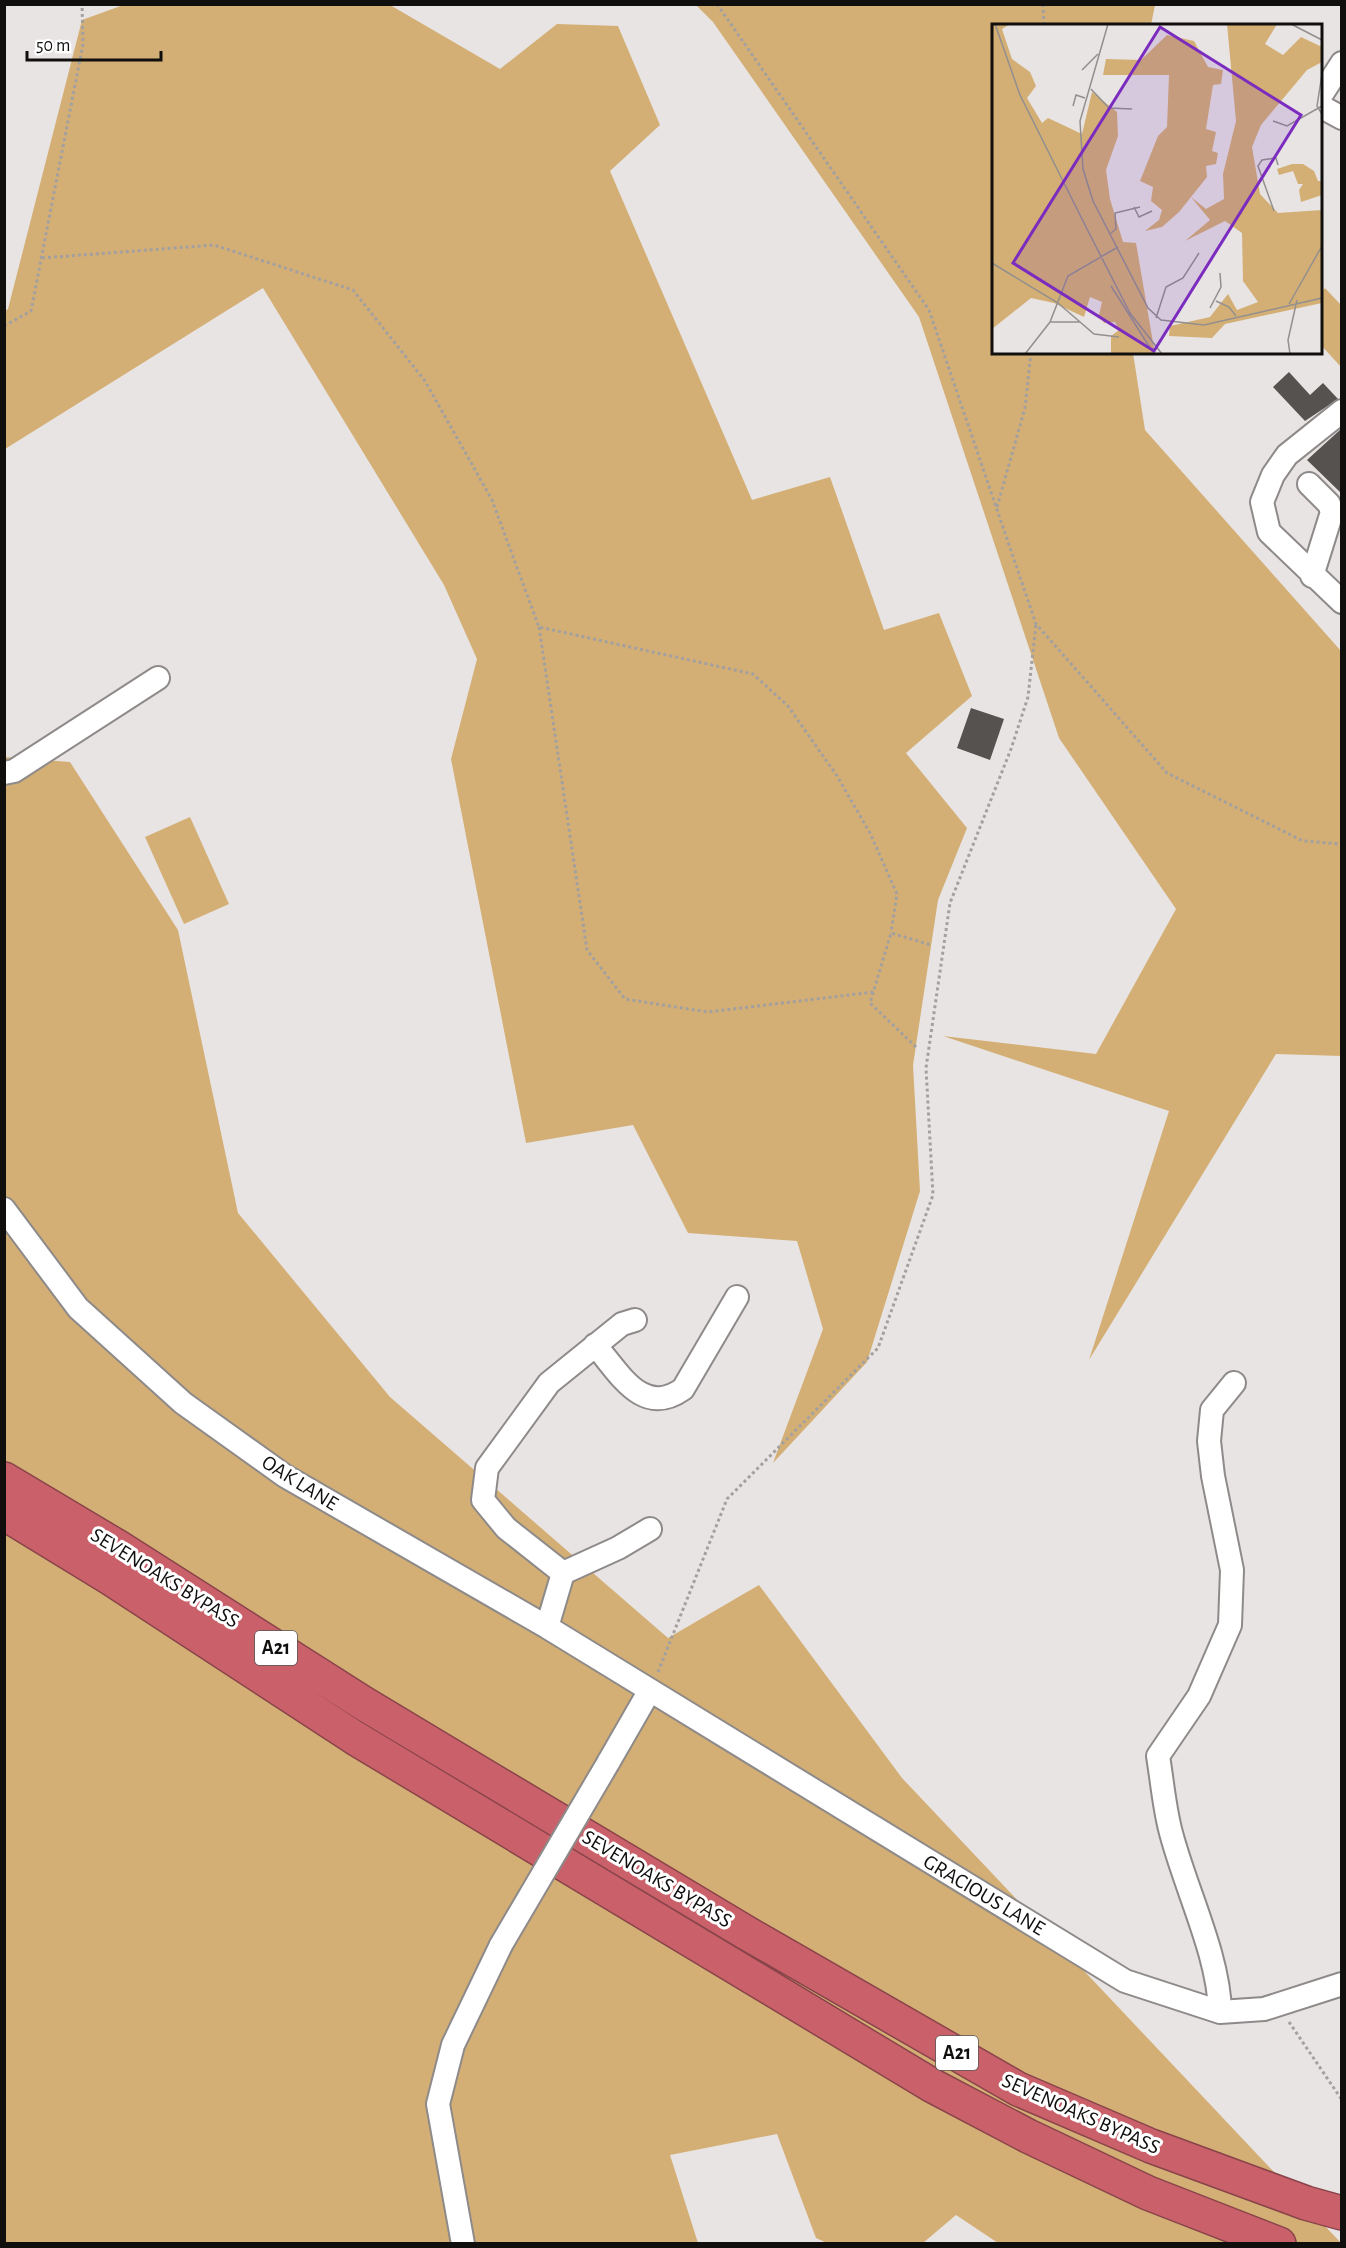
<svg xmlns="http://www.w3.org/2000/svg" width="1346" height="2248" font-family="'Alegreya Sans',sans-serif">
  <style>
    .green { fill: #d4af75 }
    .building { fill: #555250 }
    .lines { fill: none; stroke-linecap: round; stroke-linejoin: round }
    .minor-casing { stroke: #8e8a89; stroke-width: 26 }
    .highway-casing { stroke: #89444a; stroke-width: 36 }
    .path { stroke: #a3a09f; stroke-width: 3; stroke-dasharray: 3 3; stroke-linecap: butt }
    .minor { stroke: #fff; stroke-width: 22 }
    .highway { stroke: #ca616a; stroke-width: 33 }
    .minor-bridge-casing { stroke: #8e8a89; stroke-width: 26; stroke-linecap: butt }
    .minor-bridge { stroke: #fff; stroke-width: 22 }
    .labels { text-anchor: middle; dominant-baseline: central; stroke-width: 6; stroke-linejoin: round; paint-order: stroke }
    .shield { fill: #fff; stroke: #585756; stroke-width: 1.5 }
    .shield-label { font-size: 20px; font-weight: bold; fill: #100f0e }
    .street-label { font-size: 21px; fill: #100f0e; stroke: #fff }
    .inset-road { fill: none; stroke: #928f8e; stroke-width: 1.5 }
    .view { fill: #7b2cbf; fill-opacity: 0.15; stroke: #7b2cbf; stroke-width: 3 }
    .inset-edge { fill: none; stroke: #100f0e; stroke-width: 3 }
  </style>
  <rect width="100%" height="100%" fill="#e8e4e3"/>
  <path class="green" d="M126 4 390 5 500 69 557 24 618 26 660 125 610 171 752 500 830 477 884 630 939 613 972 696 906 753 967 828 938 900 913 1065 920 1191 867 1362 773 1463 823 1329 797 1241 688 1233 633 1125 526 1143 451 759 477 659 444 585 263 288 5 449V311L8 309 82 20Z
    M696 5H1155L1151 25 994 26V352L1133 353 1145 430 1341 651 1342 1056 1276 1054 1089 1360 1169 1111 943 1036 1096 1054 1176 909 1059 738 919 317 713 22Z
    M1325 288 1341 305V367L1321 345V293Z
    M4 757 70 762 178 930 238 1213 390 1397 668 1638 759 1585 902 1778 1341 2243H998L956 2215 923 2243H827L816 2238 777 2134 670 2155 698 2243H5Z
    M190 817 229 904 184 924 145 837Z"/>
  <path class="building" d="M1289 372 1310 395 1323 383 1338 399 1305 421 1273 387Z
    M1341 429V493L1307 460Z
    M971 708 1004 719 990 760 957 748Z"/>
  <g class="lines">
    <defs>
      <path id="minor" d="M1320 97 1342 63
        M1320 106 1342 118
        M1342 411 1287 455 1273 475 1262 502 1269 532 1342 602
        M1309 484 1329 504 1332 512 1312 576
        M4 773 14 771 158 678
        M4 1209 78 1308 183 1403 285 1476 547 1627 1125 1981 1220 2012 1264 2009 1342 1984
        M595 1345C619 1372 642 1418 683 1389L737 1297
        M563 1573 618 1548 650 1529
        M547 1627 563 1573 506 1528 483 1500 487 1468 549 1383 622 1324 635 1320
        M608 1763 650 1690
        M1220 2012C1219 1954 1184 1886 1170 1829 1164 1805 1162 1780 1158 1756L1199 1696 1230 1625 1232 1570 1213 1476 1209 1441 1212 1410 1234 1383
        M463 2244 438 2104 453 2045 501 1945"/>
      <path id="highway" d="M4 1479 118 1547 363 1703 745 1932 1018 2089 1151 2146 1306 2203 1342 2213
        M4 1513 110 1578 355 1738 933 2086 1028 2136 1148 2193 1279 2244"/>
    </defs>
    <use href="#minor" class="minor-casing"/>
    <use href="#highway" class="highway-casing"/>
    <path class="path" d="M717 4 929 310 1036 624 1167 773 1303 841 1342 844
      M1043 4 1044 26
      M42 258 214 245 353 290 425 381 492 500 539 627 753 674 788 706 837 776 870 833 897 894 891 933
      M4 326 31 311 83 44 82 4
      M997 507 1025 408 1031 352
      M539 627 587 950 625 999 708 1012 874 992
      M916 1047 870 1003 891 933 931 945
      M658 1672 727 1499 878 1348 933 1195 926 1068 950 903 1011 749 1028 697 1036 624
      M1289 2022 1342 2100"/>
    <use href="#minor" class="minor"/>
    <use href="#highway" class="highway"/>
    <defs>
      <path id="minor-bridge" d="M501 1945 608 1763"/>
    </defs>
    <use href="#minor-bridge" class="minor-bridge-casing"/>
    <use href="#minor-bridge" class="minor-bridge"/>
  </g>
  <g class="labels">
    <g class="shield">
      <rect x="255" y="1631" width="42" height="34" rx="4.5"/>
      <rect x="936" y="2036" width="42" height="34" rx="4.5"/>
    </g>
    <g class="shield-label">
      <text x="276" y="1648">A21</text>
      <text x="957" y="2053">A21</text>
    </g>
    <g class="street-label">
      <text transform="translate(300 1483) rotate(32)">OAK LANE</text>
      <text transform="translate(165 1578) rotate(32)">SEVENOAKS BYPASS</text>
      <text transform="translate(657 1879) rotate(31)">SEVENOAKS BYPASS</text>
      <text transform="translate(984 1895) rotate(31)">GRACIOUS LANE</text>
      <text transform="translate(1081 2114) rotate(24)">SEVENOAKS BYPASS</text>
    </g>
  </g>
  <g transform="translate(992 24)">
    <rect width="330" height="330" fill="#e8e4e3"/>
    <path d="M0 0H18L10 5 20 35 38 48 44 62 35 74 50 99 56 94 90 110 100 68 125 88 126 112 114 146 118 175 131 218 144 219 163 330H119V312L127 306 123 298 112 299 107 291 110 278 98 273 92 293 62 279 39 274 0 305ZM235 0H285L273 20 291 31 309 13 330 23V38L315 46 269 101 260 123 268 170 286 189 330 186V279L233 300 220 314 177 312 178 302 218 293 236 270 245 286 266 278 251 257 250 209 233 197 193 217 218 196 199 173 214 185 232 175 231 150 244 97ZM175 11 202 17 216 43 231 46 229 60 221 61 214 105 224 108 220 127 226 129 224 140 214 142 215 153 187 188 170 203 153 207 167 196 170 186 159 177 161 163 148 157 166 112 175 103 177 51H111L114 35 149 36ZM300 140H311L322 147 326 157H330V171L309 178 307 166 311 160H306L301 147 287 151 285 145Z" fill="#d4af75"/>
    <path class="inset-road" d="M3 0 28 71 95 205 138 289 170 330M116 0 88 97 91 145 101 177 156 284 169 296 212 301 330 274M299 0 330 16M90 46 106 30M330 50 325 82 330 90M99 65 117 84 140 85M81 82 84 71 93 74M281 97 295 102 330 82M142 183 147 193 160 187M282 187 266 142 270 136 284 134 286 141M119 209 124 205 123 189 148 183M0 239 66 279 102 310 127 313M119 262 162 330M224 277 237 283 244 292M297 280 330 222M218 284 229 263 228 249M164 294 174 263 191 254 207 229M58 298H88M33 330 58 298 76 252 126 223M298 330 296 316 305 276"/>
    <path class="view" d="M168 3 309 91 162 327 21 239Z"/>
    <rect width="330" height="330" class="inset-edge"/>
  </g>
  <rect width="1346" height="2248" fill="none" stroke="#100f0e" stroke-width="12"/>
  <path d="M27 51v9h134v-9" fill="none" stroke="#100f0e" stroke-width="3"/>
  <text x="36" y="51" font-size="18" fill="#100f0e" stroke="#ffffff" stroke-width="4.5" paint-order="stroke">50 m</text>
</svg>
